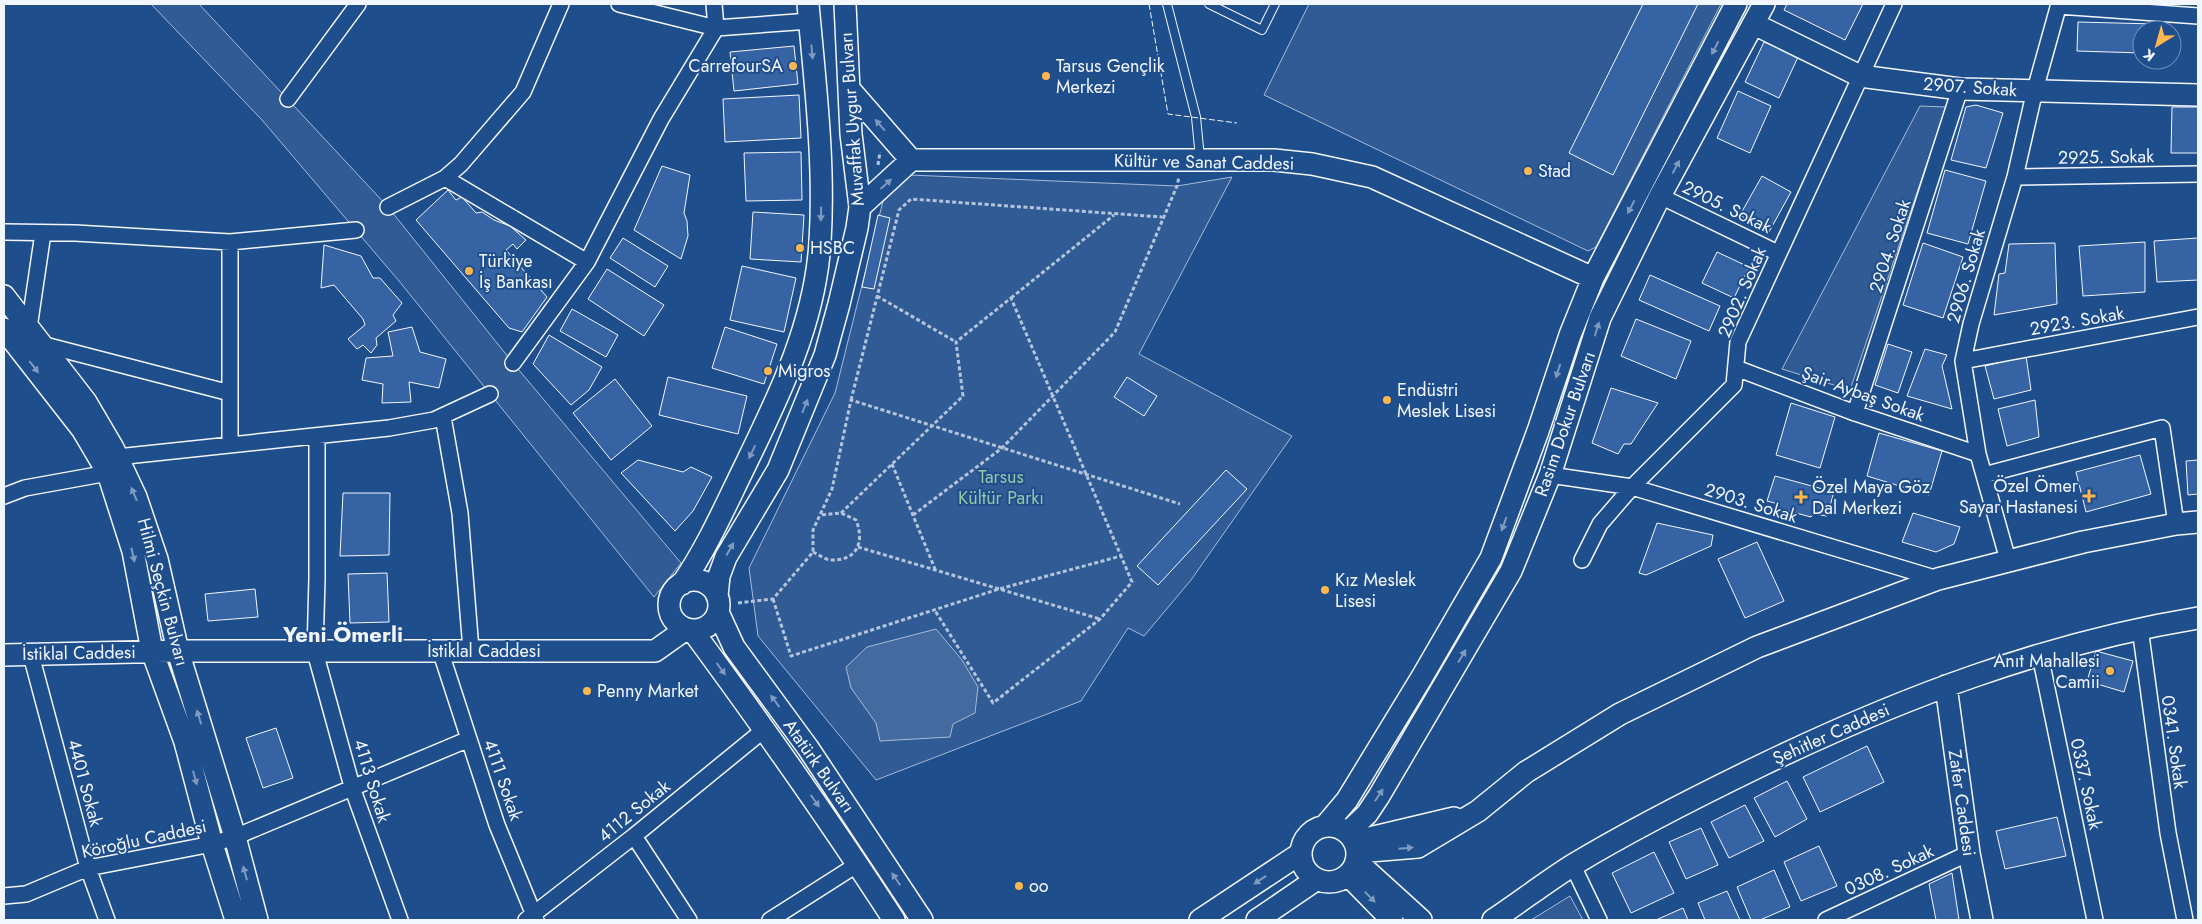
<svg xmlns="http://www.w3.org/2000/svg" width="2202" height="924" font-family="Jost,sans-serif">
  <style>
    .built { fill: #305b95; stroke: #a8bbd7 }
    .water { fill: #446ba0; stroke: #a8bbd7 }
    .building { fill: #3563a3; stroke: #f2f6ff }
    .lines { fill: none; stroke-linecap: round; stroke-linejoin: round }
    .lane-casing { stroke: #f2f6ff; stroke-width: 10 }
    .street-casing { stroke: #f2f6ff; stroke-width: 18 }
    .secondary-casing { stroke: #f2f6ff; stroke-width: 24 }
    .path { stroke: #b3c4dc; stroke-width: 3; stroke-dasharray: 4 2.5; stroke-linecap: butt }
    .lane { stroke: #1f4e8c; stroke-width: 8 }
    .street { stroke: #1f4e8c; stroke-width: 15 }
    .secondary { stroke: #1f4e8c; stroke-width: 21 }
    .fence { stroke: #f2f6ff; stroke-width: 1; stroke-dasharray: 6 2.5; stroke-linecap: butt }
    .oneway { fill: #7e9ac0 }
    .poi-dot { fill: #ffb74d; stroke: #1f4e8c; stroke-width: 2 }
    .labels { text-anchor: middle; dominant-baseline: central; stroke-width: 4; stroke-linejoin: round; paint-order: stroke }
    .poi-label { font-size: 18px; fill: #f2f6ff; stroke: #1f4e8c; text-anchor: start }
    .street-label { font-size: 18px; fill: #f2f6ff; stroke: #1f4e8c }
    .park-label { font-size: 18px; fill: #97c8a6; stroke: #1f4e8c }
    .district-label { font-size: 22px; font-weight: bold; fill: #f2f6ff; stroke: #1f4e8c }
  </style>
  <rect width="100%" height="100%" fill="#1f4e8c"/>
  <path class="built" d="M151 4H199L388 207 513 363 681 563 654 597 399 281 262 120Z
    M1309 4H1721L1596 247 1588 251 1264 95Z
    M1920 106 1946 107 1850 390 1782 369Z
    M909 175 1177 186 1232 177 1139 354 1292 436 1191 580 1144 636 1128 628 1081 701 876 780 758 636 749 568 835 393 884 197Z
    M1570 896 1583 920H1531Z"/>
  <path class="water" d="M936 629 962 660 978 687 975 713 953 724 950 737 880 741 876 723 851 688 846 667 867 647Z"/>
  <path class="building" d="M1643 4H1698L1613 175 1569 153Z
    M1787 4H1863L1845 40 1784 10Z
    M2078 22 2155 24 2154 30H2142V53L2077 51Z
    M1764 42 1798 57 1779 98 1745 82Z
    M794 46 798 84 734 91 730 52Z
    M1738 91 1771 106 1750 153 1717 138Z
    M799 95 801 138 725 142 723 99Z
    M1976 105 2003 113 1986 168 1951 160 1966 107Z
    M2172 107H2198V153H2171Z
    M801 152 802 200 746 201 744 153Z
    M662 166 690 175 684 213 687 221 688 236 681 259 634 230Z
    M1945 170 1986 181 1968 244 1927 233Z
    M1762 176 1791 192 1769 232 1740 215Z
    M448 190 456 200 462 197 476 213 482 212 494 220 510 226 526 240 517 249 513 244 506 250 547 297 522 332 509 328 416 220Z
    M753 212 804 215 801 262 750 259Z
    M878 215 890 218 874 289 862 287Z
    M623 238 668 266 655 287 610 258Z
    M2198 238V280L2157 282 2154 241Z
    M2145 242V292L2083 296 2079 246Z
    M1923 243 1963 257 1943 318 1903 305Z
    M2055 243 2057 304 1994 315 1999 274 2005 273 2009 244Z
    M324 245 361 256 373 278H380L402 303 393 315 396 321 376 338 377 345 371 353 363 345 357 349 348 339 365 325 363 319 334 285 321 288Z
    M1717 252 1749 267 1734 298 1702 283Z
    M742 266 796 278 784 332 730 320Z
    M607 269 664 305 644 336 588 299Z
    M1650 275 1720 306 1709 331 1639 300Z
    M572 309 618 335 606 357 560 331Z
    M1636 319 1691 341 1676 379 1621 356Z
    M412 327 420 352 446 359 439 388 409 382 411 402 382 403 383 384 362 380 366 358 393 356 388 332Z
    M725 327 777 344 764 384 712 368Z
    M549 335 602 367 589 390 571 405 533 364Z
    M1888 344 1912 352 1898 393 1875 385Z
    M1925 349 1947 355 1942 366 1952 409 1907 396Z
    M2026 356 2031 390 1994 399 1985 366Z
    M668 377 747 396 738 434 659 415Z
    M1127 377 1157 396 1144 416 1114 397Z
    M615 379 652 426 611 460 573 413Z
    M1611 388 1658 403 1631 444H1624L1618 454 1592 443Z
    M2035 400 2039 437 2007 446 1998 409Z
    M1791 403 1835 417 1820 468 1776 455Z
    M1879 433 1942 451 1929 495 1867 476Z
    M2140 455 2151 494 2086 512 2076 472Z
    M638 460 683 472 691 467 712 477 693 511 675 531 621 473Z
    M2198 460V494L2188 495 2186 461Z
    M1226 470 1247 489 1158 585 1137 566Z
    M1775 476 1834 492 1827 516 1814 514 1811 517 1777 508 1778 504 1767 501Z
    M343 493H390L389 555 340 556Z
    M1913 513 1960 527 1954 544 1936 552 1902 542Z
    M1657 523 1713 535 1711 546 1646 575 1639 573Z
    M1757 542 1784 601 1745 618 1718 559Z
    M387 573 389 622 350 623 348 574Z
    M255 589 258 617 208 621 205 594Z
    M2096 651 2133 661 2124 692 2087 681Z
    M276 728 293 778 263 788 246 738Z
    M1867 746 1884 782 1820 812 1803 777Z
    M1787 781 1807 819 1775 837 1754 798Z
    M1745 805 1764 841 1729 858 1711 822Z
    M2057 817 2066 856 2005 869 1996 831Z
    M1701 828 1718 865 1686 879 1669 842Z
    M1819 846 1837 886 1801 901 1784 862Z
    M1654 852 1674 893 1631 913 1612 873Z
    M1774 870 1790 907 1760 920H1751L1737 887Z
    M1952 873 1959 920H1936L1929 884Z
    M1727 891 1740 920H1705L1698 903Z
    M1683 908 1688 920H1656Z"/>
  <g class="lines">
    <defs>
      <path id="lane" d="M1167 4 1196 117 1200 158
        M1209 4 1262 30 1275 4"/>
      <path id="street" d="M619 4 716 28 810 21
        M2058 6 2198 16
        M288 99 358 4
        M2015 177 2198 174
        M445 178 587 262
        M1660 196 1778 253
        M388 207 445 178 461 164 523 92 561 4
        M4 232 75 233 230 242 356 230
        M29 328 43 233
        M41 344 230 393
        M1963 361 2198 317
        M513 363 587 262 661 119 716 28 714 4
        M1736 368 1855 413 1978 454
        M1855 413 1960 89
        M443 417 460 513 471 650
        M317 436V578L315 652 353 790 400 920
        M230 445V242
        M117 457 389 428 434 420 490 394
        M1550 475 1632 487 1938 579
        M1984 475 2162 428 2176 524
        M4 496 25 488 108 473
        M1582 560 1600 524 1632 487 1734 385 1738 342 1894 4
        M2008 560 1978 454 1963 361 1971 324 2015 177 2035 90 2059 4
        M2140 628 2168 833 2185 920
        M440 650 497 825 536 920
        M31 655 88 868 107 920
        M2040 655 2095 920
        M634 836 689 920
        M1573 866 1599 920
        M4 896 26 894 88 868 212 844 235 837 469 739
        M526 920 634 836 765 729
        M770 920 858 864
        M1826 920 1969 853"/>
      <path id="secondary" d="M1754 24 1860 76 1960 89 2198 95
        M850 90 911 160
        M911 160H1274L1312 164 1372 177 1593 278
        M860 207 911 160
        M4 296 86 402 113 448 136 497 157 559 178 651 235 837 257 920
        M4 329 82 429 108 473 133 551 152 651 185 742 212 844 236 920
        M669 605a25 25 0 1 1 50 0a25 25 0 1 1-50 0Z
        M682 584C706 549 723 511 741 474 777 400 815 325 820 242 825 163 815 83 808 4
        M717 596 719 576 726 557 778 470 825 355 839 304 857 228 860 207 851 134 845 4
        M718 612 734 647 808 748 922 920
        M692 630C762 725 830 821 894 920
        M4 655 178 651H655L686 629
        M1946 686 1969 853 1982 920
        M1325 826 1347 800 1422 677 1491 558 1538 431 1570 335 1593 278 1736 4
        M1301 854a28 28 0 1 1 56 0a28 28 0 1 1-56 0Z
        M1348 832 1367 814 1379 796 1511 571 1550 475 1600 318 1660 196 1764 4
        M1357 841 1454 818
        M1357 852 1418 847 1478 811 1526 772 1620 714 1757 647 1938 579 2083 542 2176 524 2198 522
        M1356 861 1421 920
        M1348 875 1392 920
        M1200 920 1301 853
        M1257 920 1317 879
        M1493 920C1520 902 1546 882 1573 865 1634 828 1698 796 1762 765 1901 698 2046 643 2198 618"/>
    </defs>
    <use href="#lane" class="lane-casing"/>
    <use href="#street" class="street-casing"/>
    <use href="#secondary" class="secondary-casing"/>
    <path class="path" d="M878 165 880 152
      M877 296 956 342
      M1011 298 1114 215
      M851 400 899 210 911 199 1162 217
      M892 464 935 569
      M841 513 963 396 956 342 1011 298 1121 556
      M913 515 1002 448 1115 332 1177 186 1179 177
      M858 547 1100 619
      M813 552C819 555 826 560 831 560 857 561 865 542 856 520L841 513 820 515
      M773 599 791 656 999 589 1121 556 1132 582 1100 619 993 703 934 609
      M738 603 773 599 813 552V530L832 489 851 400 1180 504"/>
    <use href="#lane" class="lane"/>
    <use href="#street" class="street"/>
    <use href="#secondary" class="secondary"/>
    <path class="fence" d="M1149 4 1168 114 1237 123"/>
  </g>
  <defs><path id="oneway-solid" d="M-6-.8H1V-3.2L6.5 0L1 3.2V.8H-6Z" transform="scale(1.25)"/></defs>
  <g class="oneway">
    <use href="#oneway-solid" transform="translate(1715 48) rotate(117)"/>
    <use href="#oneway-solid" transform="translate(812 52) rotate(85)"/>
    <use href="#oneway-solid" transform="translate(880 125) rotate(-131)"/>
    <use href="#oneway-solid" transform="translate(1676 167) rotate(-62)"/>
    <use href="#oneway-solid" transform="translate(886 184) rotate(-42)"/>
    <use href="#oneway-solid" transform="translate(1631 207) rotate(118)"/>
    <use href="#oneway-solid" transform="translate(821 214) rotate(91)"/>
    <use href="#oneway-solid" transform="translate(1597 329) rotate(-73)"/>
    <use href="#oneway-solid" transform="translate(34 367) rotate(52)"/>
    <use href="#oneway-solid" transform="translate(1558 371) rotate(108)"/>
    <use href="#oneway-solid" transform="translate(805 406) rotate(-68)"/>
    <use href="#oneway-solid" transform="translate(752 452) rotate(116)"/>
    <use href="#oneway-solid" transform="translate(134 494) rotate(-113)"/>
    <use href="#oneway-solid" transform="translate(1504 524) rotate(110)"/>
    <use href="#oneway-solid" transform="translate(730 549) rotate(-61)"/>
    <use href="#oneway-solid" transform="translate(133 555) rotate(77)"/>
    <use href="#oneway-solid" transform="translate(1462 656) rotate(-59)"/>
    <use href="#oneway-solid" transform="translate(721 669) rotate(54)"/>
    <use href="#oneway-solid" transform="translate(775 701) rotate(-126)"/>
    <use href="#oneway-solid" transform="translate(199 717) rotate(-107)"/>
    <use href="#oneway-solid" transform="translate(195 778) rotate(75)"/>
    <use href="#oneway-solid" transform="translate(1379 795) rotate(-57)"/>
    <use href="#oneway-solid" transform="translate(815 801) rotate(55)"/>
    <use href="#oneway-solid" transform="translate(1406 848) rotate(-5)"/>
    <use href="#oneway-solid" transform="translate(245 873) rotate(-105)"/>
    <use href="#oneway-solid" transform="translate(896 879) rotate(-124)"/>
    <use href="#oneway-solid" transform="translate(1260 880) rotate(146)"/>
    <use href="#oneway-solid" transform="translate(1370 897) rotate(46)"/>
  </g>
  <g class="poi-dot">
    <circle cx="793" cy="66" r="5"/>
    <circle cx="1046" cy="76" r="5"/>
    <circle cx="1528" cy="171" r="5"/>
    <circle cx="800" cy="248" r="5"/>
    <circle cx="469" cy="271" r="5"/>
    <circle cx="768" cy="371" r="5"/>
    <circle cx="1387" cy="400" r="5"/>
    <path d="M2086.5 488.5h5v5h5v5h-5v5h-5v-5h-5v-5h5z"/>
    <path d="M1798.5 489.5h5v5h5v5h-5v5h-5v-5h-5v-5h5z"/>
    <circle cx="1325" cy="590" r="5"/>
    <circle cx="2110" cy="671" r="5"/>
    <circle cx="587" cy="691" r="5"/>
    <circle cx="1019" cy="886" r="5"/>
  </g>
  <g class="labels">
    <g class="poi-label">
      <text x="783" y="66" text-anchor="end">CarrefourSA</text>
      <text x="1056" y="66">Tarsus Gençlik<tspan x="1056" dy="21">Merkezi</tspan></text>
      <text x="1538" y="171">Stad</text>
      <text x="810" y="248">HSBC</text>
      <text x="479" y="261">Türkiye<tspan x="479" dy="21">İş Bankası</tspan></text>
      <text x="778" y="371">Migros</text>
      <text x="1397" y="390">Endüstri<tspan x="1397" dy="21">Meslek Lisesi</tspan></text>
      <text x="2078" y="486" text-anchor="end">Özel Ömer<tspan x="2078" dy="21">Sayar Hastanesi</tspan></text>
      <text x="1812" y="487">Özel Maya Göz<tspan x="1812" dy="21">Dal Merkezi</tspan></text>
      <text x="1335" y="580">Kız Meslek<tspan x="1335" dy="21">Lisesi</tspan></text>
      <text x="2100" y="661" text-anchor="end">Anıt Mahallesi<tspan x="2100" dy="21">Camii</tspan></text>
      <text x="597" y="691">Penny Market</text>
      <text x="1029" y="886">oo</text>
    </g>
    <g class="street-label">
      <text transform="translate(1970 87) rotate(4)">2907. Sokak</text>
      <text transform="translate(852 119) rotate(-94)">Muvaffak Uygur Bulvarı</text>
      <text transform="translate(2106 157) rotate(-1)">2925. Sokak</text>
      <text transform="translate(1204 162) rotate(1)">Kültür ve Sanat Caddesi</text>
      <text transform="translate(1727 207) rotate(26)">2905. Sokak</text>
      <text transform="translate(1890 246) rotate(-72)">2904. Sokak</text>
      <text transform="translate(1966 276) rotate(-74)">2906. Sokak</text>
      <text transform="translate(1742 292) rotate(-67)">2902. Sokak</text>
      <text transform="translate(2077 321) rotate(-10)">2923. Sokak</text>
      <text transform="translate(1863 394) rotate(20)">Şair Aybaş Sokak</text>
      <text transform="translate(1565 424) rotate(-71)">Rasim Dokur Bulvarı</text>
      <text transform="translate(1751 503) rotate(17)">2903. Sokak</text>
      <text transform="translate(163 592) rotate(75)">Hilmi Seçkin Bulvarı</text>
      <text x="484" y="651">İstiklal Caddesi</text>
      <text transform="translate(79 653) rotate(-1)">İstiklal Caddesi</text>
      <text transform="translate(1831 734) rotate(-24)">Şehitler Caddesi</text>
      <text transform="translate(2174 742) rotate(82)">0341. Sokak</text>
      <text transform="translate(819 766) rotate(55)">Atatürk Bulvarı</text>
      <text transform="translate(503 780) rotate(71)">4111 Sokak</text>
      <text transform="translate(372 781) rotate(73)">4113 Sokak</text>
      <text transform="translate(85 783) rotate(75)">4401 Sokak</text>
      <text transform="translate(2086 784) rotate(78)">0337. Sokak</text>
      <text transform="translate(1962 803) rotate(82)">Zafer Caddesi</text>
      <text transform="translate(634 811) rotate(-39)">4112 Sokak</text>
      <text transform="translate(144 839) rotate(-12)">Köroğlu Caddesi</text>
      <text transform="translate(1889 870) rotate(-25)">0308. Sokak</text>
    </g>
    <g class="park-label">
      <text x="1001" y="477">Tarsus<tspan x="1001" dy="21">Kültür Parkı</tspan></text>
    </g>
    <g class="district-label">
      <text x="343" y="634">Yeni Ömerli</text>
    </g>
  </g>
  <rect width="2202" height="924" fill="none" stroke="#f2f6ff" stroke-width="10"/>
  <g transform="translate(2157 45) rotate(217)"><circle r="24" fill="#1f4e8c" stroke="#7391ba"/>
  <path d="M0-4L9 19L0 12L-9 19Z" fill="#ffb74d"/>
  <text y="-8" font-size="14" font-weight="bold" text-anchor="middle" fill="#f2f6ff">K</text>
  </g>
</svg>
